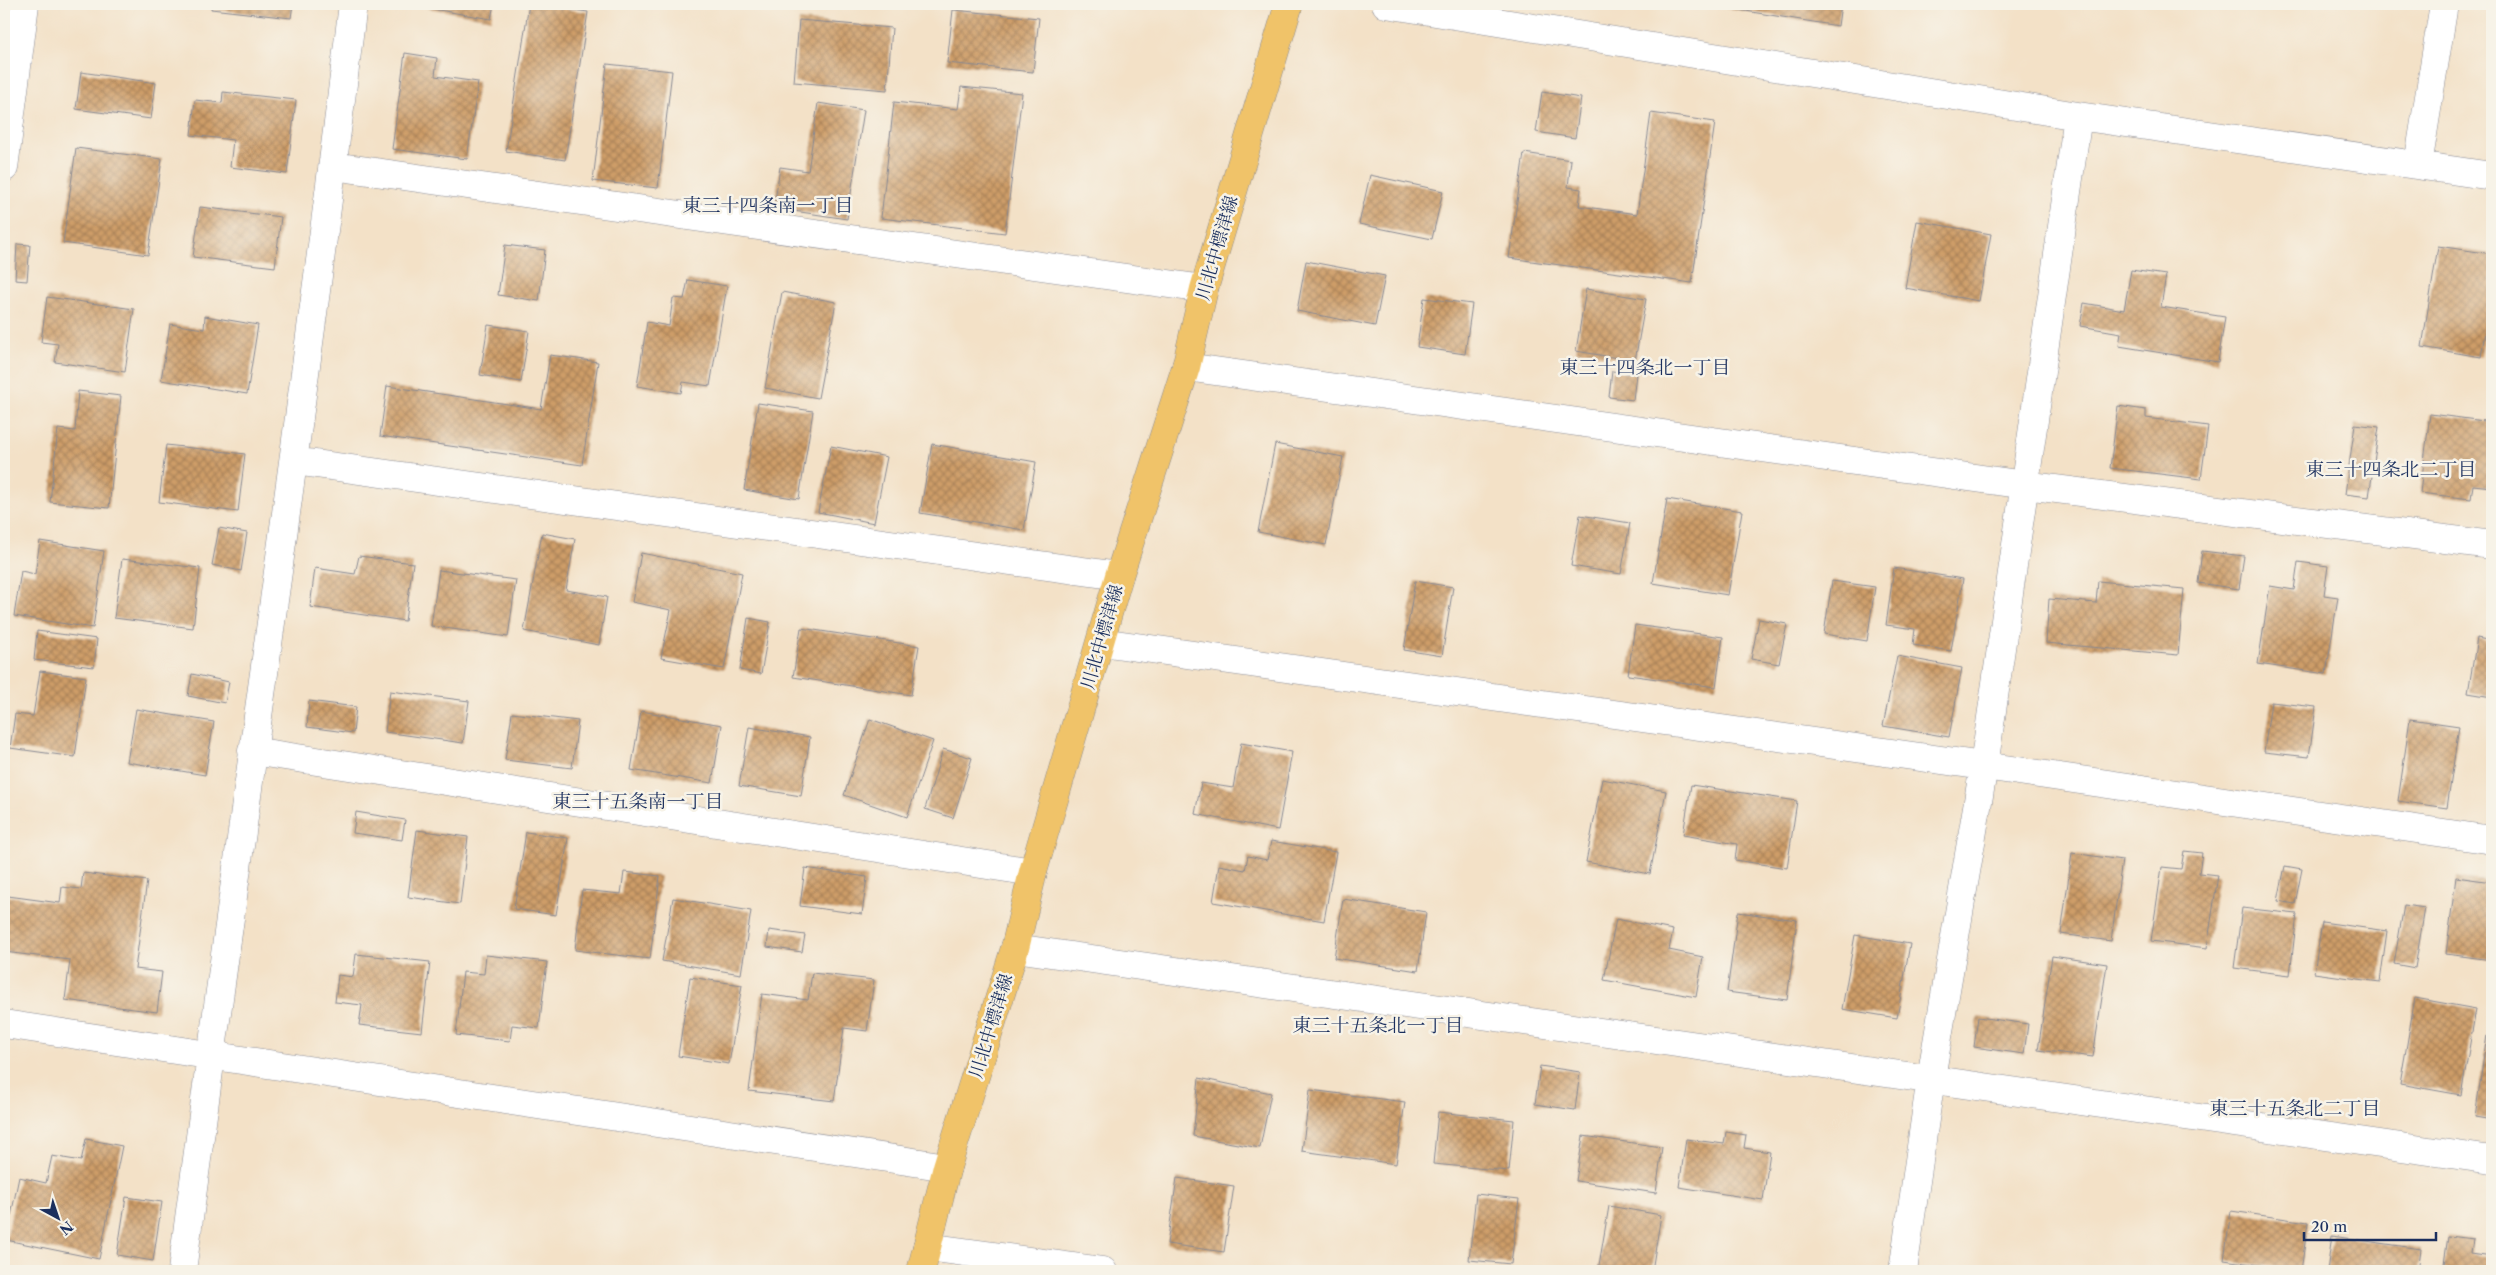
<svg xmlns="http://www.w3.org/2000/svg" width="2496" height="1275" font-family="'Libre Caslon Text','Noto Serif JP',serif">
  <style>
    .building { fill: url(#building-cross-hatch) }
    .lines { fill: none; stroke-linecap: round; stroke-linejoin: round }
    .minor-casing { stroke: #878892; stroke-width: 29 }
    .major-casing { stroke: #878892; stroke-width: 29 }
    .minor { stroke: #fff; stroke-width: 28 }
    .major { stroke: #f0c369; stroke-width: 28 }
    .labels { text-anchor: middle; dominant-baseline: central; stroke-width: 5; stroke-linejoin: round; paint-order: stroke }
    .street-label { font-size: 18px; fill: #1b2f5e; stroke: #f7f3e8 }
    .neighbourhood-label { font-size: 19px; fill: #1b2f5e; stroke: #f7f3e8 }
  </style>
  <defs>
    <pattern id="building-cross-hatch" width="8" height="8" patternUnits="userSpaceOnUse" patternTransform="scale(1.25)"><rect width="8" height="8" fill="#ce9d68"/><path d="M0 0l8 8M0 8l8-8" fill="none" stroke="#a68059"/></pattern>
  </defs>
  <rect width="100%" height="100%" fill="#f7f3e8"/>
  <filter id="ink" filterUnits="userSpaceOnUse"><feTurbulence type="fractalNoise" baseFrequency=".02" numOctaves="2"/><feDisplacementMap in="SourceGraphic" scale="10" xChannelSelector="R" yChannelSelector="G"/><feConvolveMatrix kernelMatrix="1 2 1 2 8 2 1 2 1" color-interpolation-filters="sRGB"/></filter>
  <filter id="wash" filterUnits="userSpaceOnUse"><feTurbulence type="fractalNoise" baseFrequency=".0096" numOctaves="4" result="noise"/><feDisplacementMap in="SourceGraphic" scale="20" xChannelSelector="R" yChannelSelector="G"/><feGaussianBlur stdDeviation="1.12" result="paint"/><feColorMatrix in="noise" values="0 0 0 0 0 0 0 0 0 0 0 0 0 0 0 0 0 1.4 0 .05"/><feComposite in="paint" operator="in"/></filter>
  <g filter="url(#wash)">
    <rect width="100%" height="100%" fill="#f3e1c7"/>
    <g id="blocks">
      <path class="building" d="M212 4H293L291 18 211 9Z
        M428 4H494L491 19 427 8Z
        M529 4 588 12 565 160 506 151Z
        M1702 4H1841L1838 26Z
        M953 10 1039 18 1033 72 947 63Z
        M799 20 892 28 887 90 794 82Z
        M405 53 437 58 435 76 478 82 467 159 392 149Z
        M607 64 672 71 658 188 593 181Z
        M81 72 156 83 151 119 76 109Z
        M961 87 1022 93 1005 233 881 218 894 102 958 109Z
        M223 92 296 100 287 174 230 167 233 140 191 135 195 100 222 103Z
        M1542 92 1581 98 1575 138 1536 132Z
        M818 103 864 110 847 219 774 208 780 167 808 171Z
        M1651 113 1715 122 1692 283 1509 258 1524 153 1571 160 1568 187 1581 189 1579 206 1637 214Z
        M76 148 162 159 148 255 63 243Z
        M1370 175 1443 191 1432 239 1359 224Z
        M200 207 281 217 275 267 193 257Z
        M1917 221 1991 234 1979 301 1905 288Z
        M17 244 30 245 27 281 15 280Z
        M505 245 545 250 539 301 498 295Z
        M2438 246 2492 254V288L2481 357 2422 347Z
        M1306 261 1385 276 1375 326 1297 311Z
        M2131 270 2166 275 2161 307 2225 317 2218 362 2119 346 2121 333 2080 326 2084 303 2124 310Z
        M688 280 727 286 710 386 683 382 681 393 637 386 647 322 669 326 673 298 684 299Z
        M1586 289 1646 299 1635 361 1576 351Z
        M782 292 836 302 818 398 765 388Z
        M47 297 134 309 125 372 55 362 58 344 41 342Z
        M1424 298 1472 304 1465 354 1417 347Z
        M205 316 258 325 247 394 161 380 170 324 204 329Z
        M488 325 529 331 521 382 480 375Z
        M550 355 598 362 582 465 380 436 387 386 541 409Z
        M1612 371 1636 374 1633 400 1609 397Z
        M78 391 121 396 109 508 50 502 58 429 75 431Z
        M758 403 813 411 799 499 744 490Z
        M2118 406 2146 410V418L2208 426 2201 479 2110 468Z
        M2430 414 2492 422V487L2473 485 2471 499 2420 493Z
        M2355 424 2379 427 2369 497 2345 494Z
        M932 444 1036 462 1024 530 920 513Z
        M1275 444 1343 457 1326 545 1258 532Z
        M166 445 245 454 238 512 159 502Z
        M831 446 887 457 874 523 818 512Z
        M1667 499 1742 511 1728 595 1653 583Z
        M1580 515 1630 523 1621 574 1571 566Z
        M219 528 247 533 241 571 212 565Z
        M542 533 575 539 566 590 607 597 599 645 524 631Z
        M40 541 104 551 93 628 14 616 21 571 35 574Z
        M2202 551 2244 556 2239 589 2198 583Z
        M641 553 742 573 724 669 661 658 671 610 632 602Z
        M359 556 413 563 405 621 310 607 315 568 355 574Z
        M122 559 200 568 193 628 114 618Z
        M2298 562 2328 566 2324 595 2338 597 2326 674 2258 664 2270 586 2294 590Z
        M1894 568 1963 579 1951 651 1913 645 1915 629 1886 625Z
        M439 570 516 580 508 637 431 626Z
        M1415 581 1453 587 1442 656 1404 650Z
        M1832 581 1875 587 1867 641 1824 634Z
        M2098 581 2184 589 2178 655 2046 643 2049 599 2096 603Z
        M748 618 770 622 761 674 740 670Z
        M1759 619 1787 624 1779 664 1751 659Z
        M1635 625 1723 637 1716 687 1628 675Z
        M801 628 919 646 911 695 793 677Z
        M37 631 97 639 94 667 34 660Z
        M2477 638 2492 641V697L2468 693Z
        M1897 656 1962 668 1949 737 1883 726Z
        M40 671 86 677 75 757 10 748 15 714 33 716Z
        M192 674 229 682 225 703 188 696Z
        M390 691 469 701 463 743 385 732Z
        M309 701 356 707 353 733 307 727Z
        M2271 702 2316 707 2309 757 2264 752Z
        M136 709 214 722 205 775 127 762Z
        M641 711 722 725 712 783 631 770Z
        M512 713 578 721 572 768 505 760Z
        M870 719 933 741 907 817 844 795Z
        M2410 719 2459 726 2447 808 2398 801Z
        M749 727 810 737 801 796 739 786Z
        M1241 743 1292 752 1278 830 1195 814 1201 783 1233 788Z
        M943 749 972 758 953 818 925 809Z
        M1602 779 1666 791 1650 874 1586 862Z
        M1691 785 1797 801 1787 868 1735 860 1737 844 1683 835Z
        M356 812 405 820 402 840 353 833Z
        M417 830 468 837 460 904 408 897Z
        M526 832 568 838 556 915 514 909Z
        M1271 841 1336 852 1324 921 1213 902 1219 865 1245 870 1248 856 1267 860Z
        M2184 851 2202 853 2199 873 2218 875 2207 948 2151 941 2162 867 2181 869Z
        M2072 853 2122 860 2111 941 2061 934Z
        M2285 866 2302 869 2295 904 2278 901Z
        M805 868 867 877 862 914 800 906Z
        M624 872 660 876 650 959 575 950 582 890 621 894Z
        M83 873 147 881 135 969 162 972 157 1012 65 1000 70 960 4 952V926L8 896 60 903 62 887 81 889Z
        M2456 877 2492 882V960L2446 954Z
        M673 898 751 911 741 974 662 961Z
        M1343 899 1426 912 1418 971 1334 958Z
        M2404 905 2425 908 2415 968 2394 964Z
        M2242 908 2297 914 2290 975 2234 968Z
        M1738 912 1797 920 1787 1000 1727 992Z
        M1616 919 1673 930 1669 950 1703 957 1696 997 1604 980Z
        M2322 922 2387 931 2380 982 2314 973Z
        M769 930 805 935 802 952 767 947Z
        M1855 935 1910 944 1897 1018 1842 1009Z
        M356 954 430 962 422 1032 359 1025 362 1005 335 1002 338 975 353 977Z
        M486 955 547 962 539 1028 512 1025 510 1041 456 1035 463 972 484 974Z
        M2052 956 2107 964 2093 1057 2038 1050Z
        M812 973 874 980 867 1031 844 1028 834 1101 749 1091 762 994 808 1000Z
        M690 977 742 985 729 1064 678 1056Z
        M2415 998 2476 1009 2461 1095 2400 1084Z
        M1978 1017 2028 1024 2024 1054 1974 1047Z
        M2487 1035 2492 1036V1120L2475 1117Z
        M1540 1066 1580 1072 1575 1110 1535 1104Z
        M1199 1078 1271 1093 1260 1148 1193 1136Z
        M1310 1090 1405 1102 1396 1164 1302 1151Z
        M1438 1112 1514 1120 1509 1171 1433 1164Z
        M1726 1132 1746 1135 1744 1148 1770 1152 1763 1200 1679 1187 1686 1139 1724 1144Z
        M1583 1136 1662 1147 1656 1193 1576 1181Z
        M86 1139 122 1146 99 1259 6 1240 19 1177 46 1183 52 1156 81 1161Z
        M1177 1178 1234 1186 1224 1252 1167 1244Z
        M1476 1194 1519 1199 1511 1264 1469 1260Z
        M126 1197 162 1202 153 1261 117 1255Z
        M1609 1206 1661 1215 1652 1271H1598Z
        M2231 1211 2308 1222 2301 1271 2224 1260Z
        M2332 1236 2421 1249 2418 1271H2327Z
        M2448 1236 2473 1239 2471 1254 2492 1257V1271H2443Z"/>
    </g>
  </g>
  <g filter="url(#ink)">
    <use href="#blocks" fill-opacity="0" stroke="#878892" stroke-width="1"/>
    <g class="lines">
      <defs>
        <path id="minor" d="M1386 4 2078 116 2492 176
          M2418 165 2444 4
          M333 166 1204 289
          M4 168 25 4
          M1186 367 2025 485 2492 545
          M294 461 1119 576
          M1101 642 1984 766 2492 840
          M252 751 1033 872
          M1015 948 2492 1160
          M4 1024 947 1167
          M927 1247 1103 1271
          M182 1271C238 848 301 427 353 4
          M1903 1271 1931 1078 1984 766 2078 116"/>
        <path id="major" d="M921 1271 947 1167 1015 948 1033 872 1119 576 1186 367 1204 289 1289 4"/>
      </defs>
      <use href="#minor" class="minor-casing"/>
      <use href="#major" class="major-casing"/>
      <use href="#minor" class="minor"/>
      <use href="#major" class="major"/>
    </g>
  </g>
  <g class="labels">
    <g class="street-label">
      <text transform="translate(1217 248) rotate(-74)">川北中標津線</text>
      <text transform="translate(1102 637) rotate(-74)">川北中標津線</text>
      <text transform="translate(991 1026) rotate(-73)">川北中標津線</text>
    </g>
    <g class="neighbourhood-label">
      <text x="768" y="205">東三十四条南一丁目</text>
      <text x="1645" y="367">東三十四条北一丁目</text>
      <text x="2391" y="469">東三十四条北二丁目</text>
      <text x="638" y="801">東三十五条南一丁目</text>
      <text x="1378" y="1025">東三十五条北一丁目</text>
      <text x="2295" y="1108">東三十五条北二丁目</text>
    </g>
  </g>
  <rect width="2496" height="1275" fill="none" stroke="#f7f3e8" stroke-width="20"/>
  <g transform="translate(58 1218) rotate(140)" stroke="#f7f3e8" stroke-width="4" paint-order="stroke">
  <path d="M0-4L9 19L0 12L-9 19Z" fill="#1b2f5e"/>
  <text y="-8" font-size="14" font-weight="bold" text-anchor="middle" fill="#1b2f5e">N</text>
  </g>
  <path d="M2304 1232v8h132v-8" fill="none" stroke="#1b2f5e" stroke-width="2.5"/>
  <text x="2311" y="1232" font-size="15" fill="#1b2f5e" stroke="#f7f3e8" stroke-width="4" paint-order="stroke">20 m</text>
</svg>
